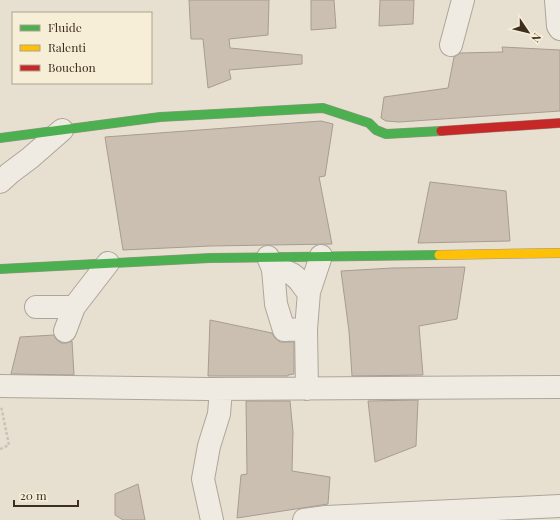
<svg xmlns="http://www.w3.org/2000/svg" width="560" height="520" font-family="'Playfair Display',serif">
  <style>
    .building { fill: #cbbfb2; stroke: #a89c90 }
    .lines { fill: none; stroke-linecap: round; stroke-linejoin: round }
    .street-casing { stroke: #ada599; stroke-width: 24 }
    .fast-casing { stroke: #9c958a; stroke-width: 10 }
    .slow-casing { stroke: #9c958a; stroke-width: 10 }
    .jam-casing { stroke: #9c958a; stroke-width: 10 }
    .path { stroke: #c8c2b9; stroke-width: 2.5; stroke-dasharray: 3 2; stroke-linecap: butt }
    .street { stroke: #efebe3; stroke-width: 22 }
    .fast { stroke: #4caf50; stroke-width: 9 }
    .slow { stroke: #ffc107; stroke-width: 9 }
    .jam { stroke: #c62828; stroke-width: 9 }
  </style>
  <rect width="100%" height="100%" fill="#e7e0d1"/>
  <path class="building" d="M189 0H269L268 35 229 39 230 48 302 55V64L229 70 231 79 208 88 203 39H191Z
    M311 0H334L336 28 311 30Z
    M380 0H414L413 24 379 26Z
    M502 47 560 50V111L399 122 386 121 381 118 384 97 448 88 454 57 460 53 503 52Z
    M321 121 333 124 325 176 319 177 332 244 210 246 123 250 105 137Z
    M430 182 506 191 510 241 418 243Z
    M465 267 457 319 419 326 423 375 352 376 349 331 341 271 392 268Z
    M210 320 272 333 275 338 280 342H294V374L288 375V376H208Z
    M54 335 56 339 61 343H67L72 341 74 375 11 374 20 337Z
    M418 400 416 446 375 462 368 401Z
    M246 401H290L293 432 292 471 330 477 328 504 237 518 241 475 247 474Z
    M138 484 145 520H123L115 515V494Z"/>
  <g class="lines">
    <defs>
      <path id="street" d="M556 0 558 26 560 29
        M451 45 463 0
        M0 182 10 173 30 158 62 130
        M268 257 273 269 276 304 284 330 306 329 309 292 321 256
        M273 271C285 270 293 272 301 283 304 287 305 290 309 292
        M36 307H74
        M306 329 307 389
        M65 331 74 307 108 263
        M0 386 208 389 560 387
        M212 520 203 479 209 446 219 414 221 389
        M304 520 326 517 560 506"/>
      <path id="fast" d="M0 138 160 117 323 108 369 123 376 130 386 134 441 131
        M0 269 210 258 439 255"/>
      <path id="slow" d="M439 255 560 253"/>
      <path id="jam" d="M441 131 560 123"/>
    </defs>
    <use href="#street" class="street-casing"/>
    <use href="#fast" class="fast-casing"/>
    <use href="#slow" class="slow-casing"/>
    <use href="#jam" class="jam-casing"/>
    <path class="path" d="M0 449 9 445 1 406"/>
    <use href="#street" class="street"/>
    <use href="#fast" class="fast"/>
    <use href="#slow" class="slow"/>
    <use href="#jam" class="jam"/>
  </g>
  <rect x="12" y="12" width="140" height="72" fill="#f7eed8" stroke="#ada18e"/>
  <rect x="20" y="25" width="20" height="6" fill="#4caf50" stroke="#ada18e"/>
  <text x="48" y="32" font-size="12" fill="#3d2e20">Fluide</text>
  <rect x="20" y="45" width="20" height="6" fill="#ffc107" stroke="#ada18e"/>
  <text x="48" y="52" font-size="12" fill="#3d2e20">Ralenti</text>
  <rect x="20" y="65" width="20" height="6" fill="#c62828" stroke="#ada18e"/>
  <text x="48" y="72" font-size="12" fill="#3d2e20">Bouchon</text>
  <g transform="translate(528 32) rotate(125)" stroke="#f7eed8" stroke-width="3" paint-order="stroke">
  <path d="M0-3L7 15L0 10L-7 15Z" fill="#3d2e20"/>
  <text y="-6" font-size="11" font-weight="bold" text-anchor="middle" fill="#3d2e20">N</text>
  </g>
  <path d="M14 500v6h64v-6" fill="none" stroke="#3d2e20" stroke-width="2"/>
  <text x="20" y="500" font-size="12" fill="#3d2e20" stroke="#f7eed8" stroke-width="3" paint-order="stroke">20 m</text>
</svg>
